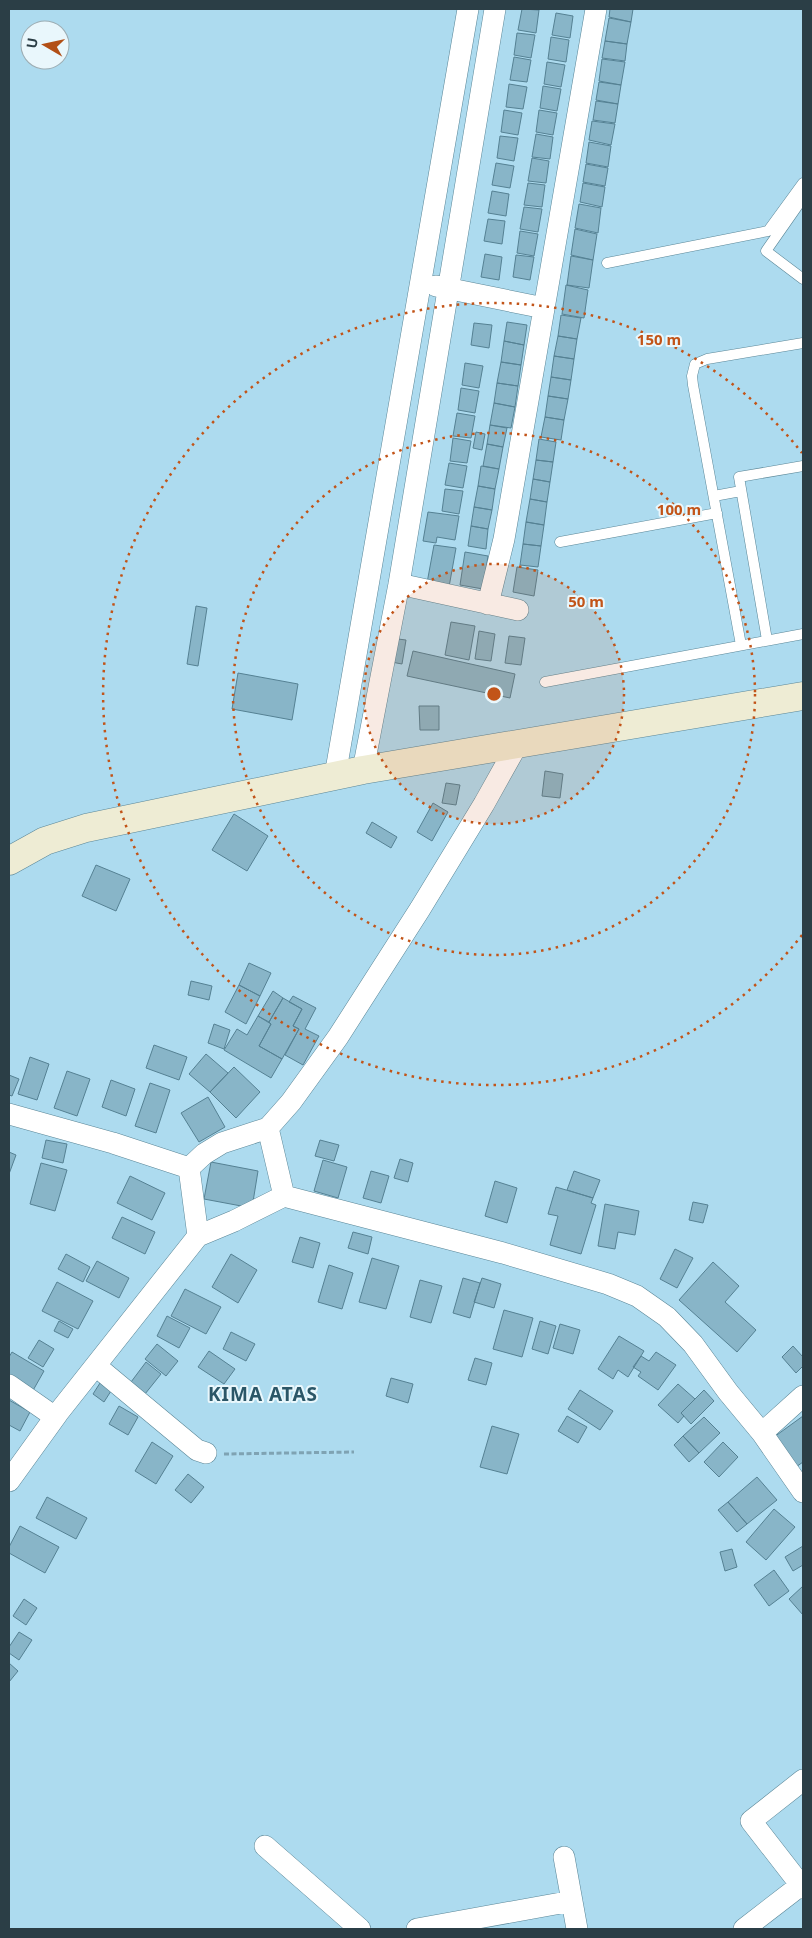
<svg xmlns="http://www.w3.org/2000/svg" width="812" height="1938" font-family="'Noto Sans',sans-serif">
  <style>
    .building { fill: #88b5c8; stroke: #558193 }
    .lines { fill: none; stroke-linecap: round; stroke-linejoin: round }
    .service-casing { stroke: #5a8697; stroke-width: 11 }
    .minor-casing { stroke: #5a8697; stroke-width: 22 }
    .secondary-casing { stroke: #5a8697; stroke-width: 29 }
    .path { stroke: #7fa3b3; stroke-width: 3; stroke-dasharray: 5 2.5; stroke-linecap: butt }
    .service { stroke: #fff; stroke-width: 10 }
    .minor { stroke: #fff; stroke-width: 21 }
    .secondary { stroke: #eeecd4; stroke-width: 28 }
    .ring { fill: none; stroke: #c25418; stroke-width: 2.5; stroke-dasharray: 2.5 5 }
    .labels { text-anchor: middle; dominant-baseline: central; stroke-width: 4; stroke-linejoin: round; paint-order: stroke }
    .district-label { font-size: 19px; font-weight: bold; letter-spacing: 1px; fill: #2b5667; stroke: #e9f7fc }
    .centre { fill: #c25418; stroke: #e9f7fc; stroke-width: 2.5 }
    .ring-label { font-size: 15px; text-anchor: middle; font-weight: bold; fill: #c25418; stroke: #e9f7fc; stroke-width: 4; stroke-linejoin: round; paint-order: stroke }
  </style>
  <rect width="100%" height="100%" fill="#addbef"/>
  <path class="building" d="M522 9 539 10 536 33 518 30Z
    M610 9H633L631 22 609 17Z
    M556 13 573 16 570 38 552 35Z
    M609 18 631 22 627 44 605 41Z
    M517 33 535 35 531 58 514 55Z
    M551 37 569 40 566 62 548 59Z
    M605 41 627 44 625 61 602 58Z
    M514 57 531 60 527 82 510 80Z
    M602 59 625 62 621 85 599 81Z
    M547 62 565 65 561 87 544 84Z
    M599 82 621 85 618 104 596 100Z
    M509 84 527 87 523 109 506 107Z
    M543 86 561 89 557 111 540 108Z
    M596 101 618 104 615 123 593 120Z
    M504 110 522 113 518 135 501 132Z
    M539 110 557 113 553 135 536 132Z
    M592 121 615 124 611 145 589 140Z
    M536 134 553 137 550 159 532 157Z
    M500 136 518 138 514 161 497 158Z
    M589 142 611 146 608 167 586 163Z
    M532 158 549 161 546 183 528 181Z
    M496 163 514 166 510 188 492 185Z
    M586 164 608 168 605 186 583 182Z
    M528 183 545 185 542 207 524 205Z
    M583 183 605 187 602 207 580 202Z
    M492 191 509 194 506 216 488 213Z
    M579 204 601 208 598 233 575 228Z
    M524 207 542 209 538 232 520 229Z
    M488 219 505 221 502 244 484 241Z
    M575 229 597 234 593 260 571 255Z
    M520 231 538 234 534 256 517 253Z
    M485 254 502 257 499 280 481 277Z
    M516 255 534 257 530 280 513 277Z
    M571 256 593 260 589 288 567 285Z
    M566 285 588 290 584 318 562 314Z
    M561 315 581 318 577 339 558 336Z
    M507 322 527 325 524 345 504 341Z
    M474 323 492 325 489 348 471 345Z
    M558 336 577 339 574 359 554 356Z
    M504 341 524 345 521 365 501 362Z
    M554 356 574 359 571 380 551 377Z
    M501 362 521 365 518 386 497 383Z
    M465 363 483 366 479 388 462 385Z
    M551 377 571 380 568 399 548 396Z
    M497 383 518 386 515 407 494 403Z
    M461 388 479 391 475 413 458 410Z
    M548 396 568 399 564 420 545 417Z
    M494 403 515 407 511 428 490 425Z
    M457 413 475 416 471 438 453 436Z
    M545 417 564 420 561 440 541 437Z
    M490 425 507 428 503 447 487 444Z
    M476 432 485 434 482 450 473 448Z
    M453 438 471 441 467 463 450 461Z
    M539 439 556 442 553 462 536 460Z
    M487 444 503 447 499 469 483 466Z
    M536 460 553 462 550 482 533 479Z
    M449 463 467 466 463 488 445 485Z
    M481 466 499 469 495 489 478 486Z
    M533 479 550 482 547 502 530 499Z
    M478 486 495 489 492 510 474 507Z
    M445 489 463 491 459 514 442 511Z
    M530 499 547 502 544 525 526 522Z
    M474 507 492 510 488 529 471 526Z
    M428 512 459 516 455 540 437 537 436 543 423 541Z
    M526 522 544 525 541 546 523 544Z
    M471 526 488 529 486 549 468 546Z
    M523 544 541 546 538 567 520 565Z
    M434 545 456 548 449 587 427 583Z
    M465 552 488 556 483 589 460 585Z
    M517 567 538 570 534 596 513 592Z
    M196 606 207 608 198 666 187 664Z
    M451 622 475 626 469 660 445 655Z
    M479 631 495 634 491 661 475 659Z
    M509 636 525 638 521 665 505 663Z
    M390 638 406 640 402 664 386 661Z
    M413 651 515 674 510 698 407 676Z
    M238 673 298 684 292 720 232 709Z
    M419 706H439V730H420Z
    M545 771 563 774 560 798 542 796Z
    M446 783 460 785 456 805 442 803Z
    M433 803 448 812 432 841 417 832Z
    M234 814 268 836 247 871 212 850Z
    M372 822 397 837 391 848 366 833Z
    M96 865 130 879 116 911 82 896Z
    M249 963 271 973 260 996 239 985Z
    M191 981 212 986 209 1000 188 995Z
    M239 985 260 996 246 1024 225 1012Z
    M273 991 283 998 269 1022 258 1016Z
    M293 996 316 1008 305 1029 319 1036 303 1065 285 1055 299 1029 293 1026 302 1009 289 1002Z
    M283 998 302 1009 293 1026 299 1029 282 1059 259 1046 271 1024 269 1022Z
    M258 1016 271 1024 259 1046 282 1059 271 1078 224 1050 237 1029 247 1035Z
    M214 1024 230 1030 224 1049 208 1043Z
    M154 1045 187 1057 179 1080 146 1068Z
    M206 1054 228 1073 210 1092 189 1074Z
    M30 1057 49 1064 37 1100 18 1094Z
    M234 1067 260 1092 236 1118 210 1092Z
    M67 1071 90 1079 77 1116 54 1108Z
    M9 1075 19 1079 12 1096 9 1095Z
    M111 1080 135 1089 126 1116 102 1107Z
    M150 1083 170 1090 156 1133 135 1126Z
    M208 1097 225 1127 199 1142 181 1113Z
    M46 1140 67 1144 63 1163 42 1158Z
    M320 1140 339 1145 334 1161 315 1156Z
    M9 1152 16 1155 9 1174Z
    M400 1159 413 1163 408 1182 394 1178Z
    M323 1160 347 1167 338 1198 314 1191Z
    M211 1162 258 1171 252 1208 204 1199Z
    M41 1163 67 1170 55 1211 30 1204Z
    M371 1171 389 1176 381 1203 363 1198Z
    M574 1171 600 1180 593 1198 567 1190Z
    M130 1176 165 1193 152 1220 117 1203Z
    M495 1181 517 1188 507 1223 485 1216Z
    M556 1187 593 1198 591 1203 596 1205 581 1254 550 1245 558 1216 548 1214Z
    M693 1202 708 1205 703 1223 689 1220Z
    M605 1204 639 1211 635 1235 618 1232 615 1249 598 1246Z
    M122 1217 155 1232 145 1254 112 1238Z
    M353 1232 372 1237 368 1254 348 1248Z
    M300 1237 320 1243 313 1268 292 1262Z
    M675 1249 693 1258 677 1288 660 1279Z
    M66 1254 90 1267 83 1282 58 1269Z
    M231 1254 257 1270 238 1303 212 1287Z
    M372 1258 399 1266 386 1309 359 1302Z
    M97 1261 129 1278 119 1298 86 1281Z
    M713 1262 739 1286 725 1302 756 1330 737 1352 679 1300Z
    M329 1265 353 1273 342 1309 318 1302Z
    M463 1278 480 1283 470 1318 453 1313Z
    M482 1278 501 1284 494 1308 474 1302Z
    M420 1280 442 1286 431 1323 410 1317Z
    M57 1282 93 1301 78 1329 42 1311Z
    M185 1289 221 1307 206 1334 171 1316Z
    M504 1310 533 1318 522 1357 493 1349Z
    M167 1316 190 1328 179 1348 157 1336Z
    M59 1321 73 1329 68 1338 54 1331Z
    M540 1321 556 1326 548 1354 532 1349Z
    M560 1324 580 1330 573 1354 553 1348Z
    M231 1332 255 1344 246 1361 223 1349Z
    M619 1336 644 1351 628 1377 618 1370 613 1379 598 1369Z
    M39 1340 54 1349 43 1367 28 1358Z
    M157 1344 178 1361 166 1376 145 1359Z
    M793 1346 803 1357V1366L796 1373 782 1357Z
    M209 1351 235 1369 224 1384 198 1367Z
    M12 1352 44 1371 31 1394 9 1380V1357Z
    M656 1352 676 1365 658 1390 638 1376 641 1372 633 1367 641 1356 649 1361Z
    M475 1358 492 1363 486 1385 468 1380Z
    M146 1362 161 1374 145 1394 131 1382Z
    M391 1378 413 1384 408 1403 386 1396Z
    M100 1383 111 1391 104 1402 93 1394Z
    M678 1384 695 1399 681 1413 684 1416 678 1423 658 1405Z
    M580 1390 613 1411 600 1430 568 1409Z
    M704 1390 714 1401 691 1424 681 1413Z
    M9 1400 30 1412 20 1431 9 1425Z
    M119 1406 138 1417 128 1435 109 1424Z
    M567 1416 587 1427 578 1443 558 1431Z
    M803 1416V1462L796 1467 774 1437Z
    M704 1417 720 1433 699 1453 683 1436Z
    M492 1426 519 1434 507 1474 480 1467Z
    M683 1436 699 1453 689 1462 674 1445Z
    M152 1442 173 1456 156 1484 135 1471Z
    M723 1442 738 1457 719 1477 704 1462Z
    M188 1474 204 1487 191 1503 175 1490Z
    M757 1477 777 1500 747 1524 728 1502Z
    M47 1497 87 1518 76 1539 36 1518Z
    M728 1502 747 1524 737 1532 718 1510Z
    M774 1509 795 1527 766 1560 746 1542Z
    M20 1526 59 1547 45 1573 9 1553V1547Z
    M803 1546V1565L793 1571 785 1557Z
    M732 1549 737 1567 725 1571 720 1552Z
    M774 1570 789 1591 769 1606 754 1585Z
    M803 1586V1615L789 1599Z
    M24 1599 37 1608 26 1625 13 1616Z
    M19 1632 32 1640 19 1660 9 1653V1647Z
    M9 1663 18 1671 9 1682Z"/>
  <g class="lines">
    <defs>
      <path id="service" d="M803 198 766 251 803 279
        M607 263 768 231 803 183
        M714 496 741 491
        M560 542 717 513
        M767 640 739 477 803 466
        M741 645 693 385 692 376 695 364 707 359 803 343
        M545 682 803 634"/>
      <path id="minor" d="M436 286 544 308
        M399 584 518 610
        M488 604 504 539 596 9
        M363 770 399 584 495 9
        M335 776 468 9
        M9 1114 113 1143 189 1168
        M268 1128 284 1196 503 1253 608 1284 637 1296 667 1317 693 1344 728 1392 762 1433 803 1492
        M198 1236 234 1221 284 1196
        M96 1366 197 1450 206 1453
        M9 1385 55 1417
        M762 1433 803 1396
        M9 1481 58 1413 198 1236 189 1168 204 1154 222 1143 268 1128 291 1102 338 1037 420 909 484 804 517 745
        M803 1780 751 1821 803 1888
        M265 1846 360 1929
        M564 1857 577 1929
        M417 1929 572 1901
        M744 1929 801 1885"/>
      <path id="secondary" d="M9 861 45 841 86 828 363 770 803 696"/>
    </defs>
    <use href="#service" class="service-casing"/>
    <use href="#minor" class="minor-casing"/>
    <use href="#secondary" class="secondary-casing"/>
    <path class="path" d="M224 1454 354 1452"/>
    <use href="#service" class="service"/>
    <use href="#minor" class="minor"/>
    <use href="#secondary" class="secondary"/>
  </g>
  <circle cx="494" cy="694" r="130" fill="#c25418" fill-opacity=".12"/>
  <g class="ring">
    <circle cx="494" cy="694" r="130"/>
    <circle cx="494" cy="694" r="261"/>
    <path d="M802 935A391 391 0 1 1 802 453"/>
  </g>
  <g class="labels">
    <g class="district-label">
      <text x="263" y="1394">KIMA ATAS</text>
    </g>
  </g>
  <circle cx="494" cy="694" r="8" class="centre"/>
  <g class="ring-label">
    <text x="659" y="345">150 m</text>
    <text x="679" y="515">100 m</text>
    <text x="586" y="607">50 m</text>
  </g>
  <rect width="812" height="1938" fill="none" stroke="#2b3e46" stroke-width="20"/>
  <g transform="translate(45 45) rotate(279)"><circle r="24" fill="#e9f7fc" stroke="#9dadb3"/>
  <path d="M0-4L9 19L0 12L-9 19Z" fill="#b24f16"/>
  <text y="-8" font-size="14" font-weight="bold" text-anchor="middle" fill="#2b3e46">U</text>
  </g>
</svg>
